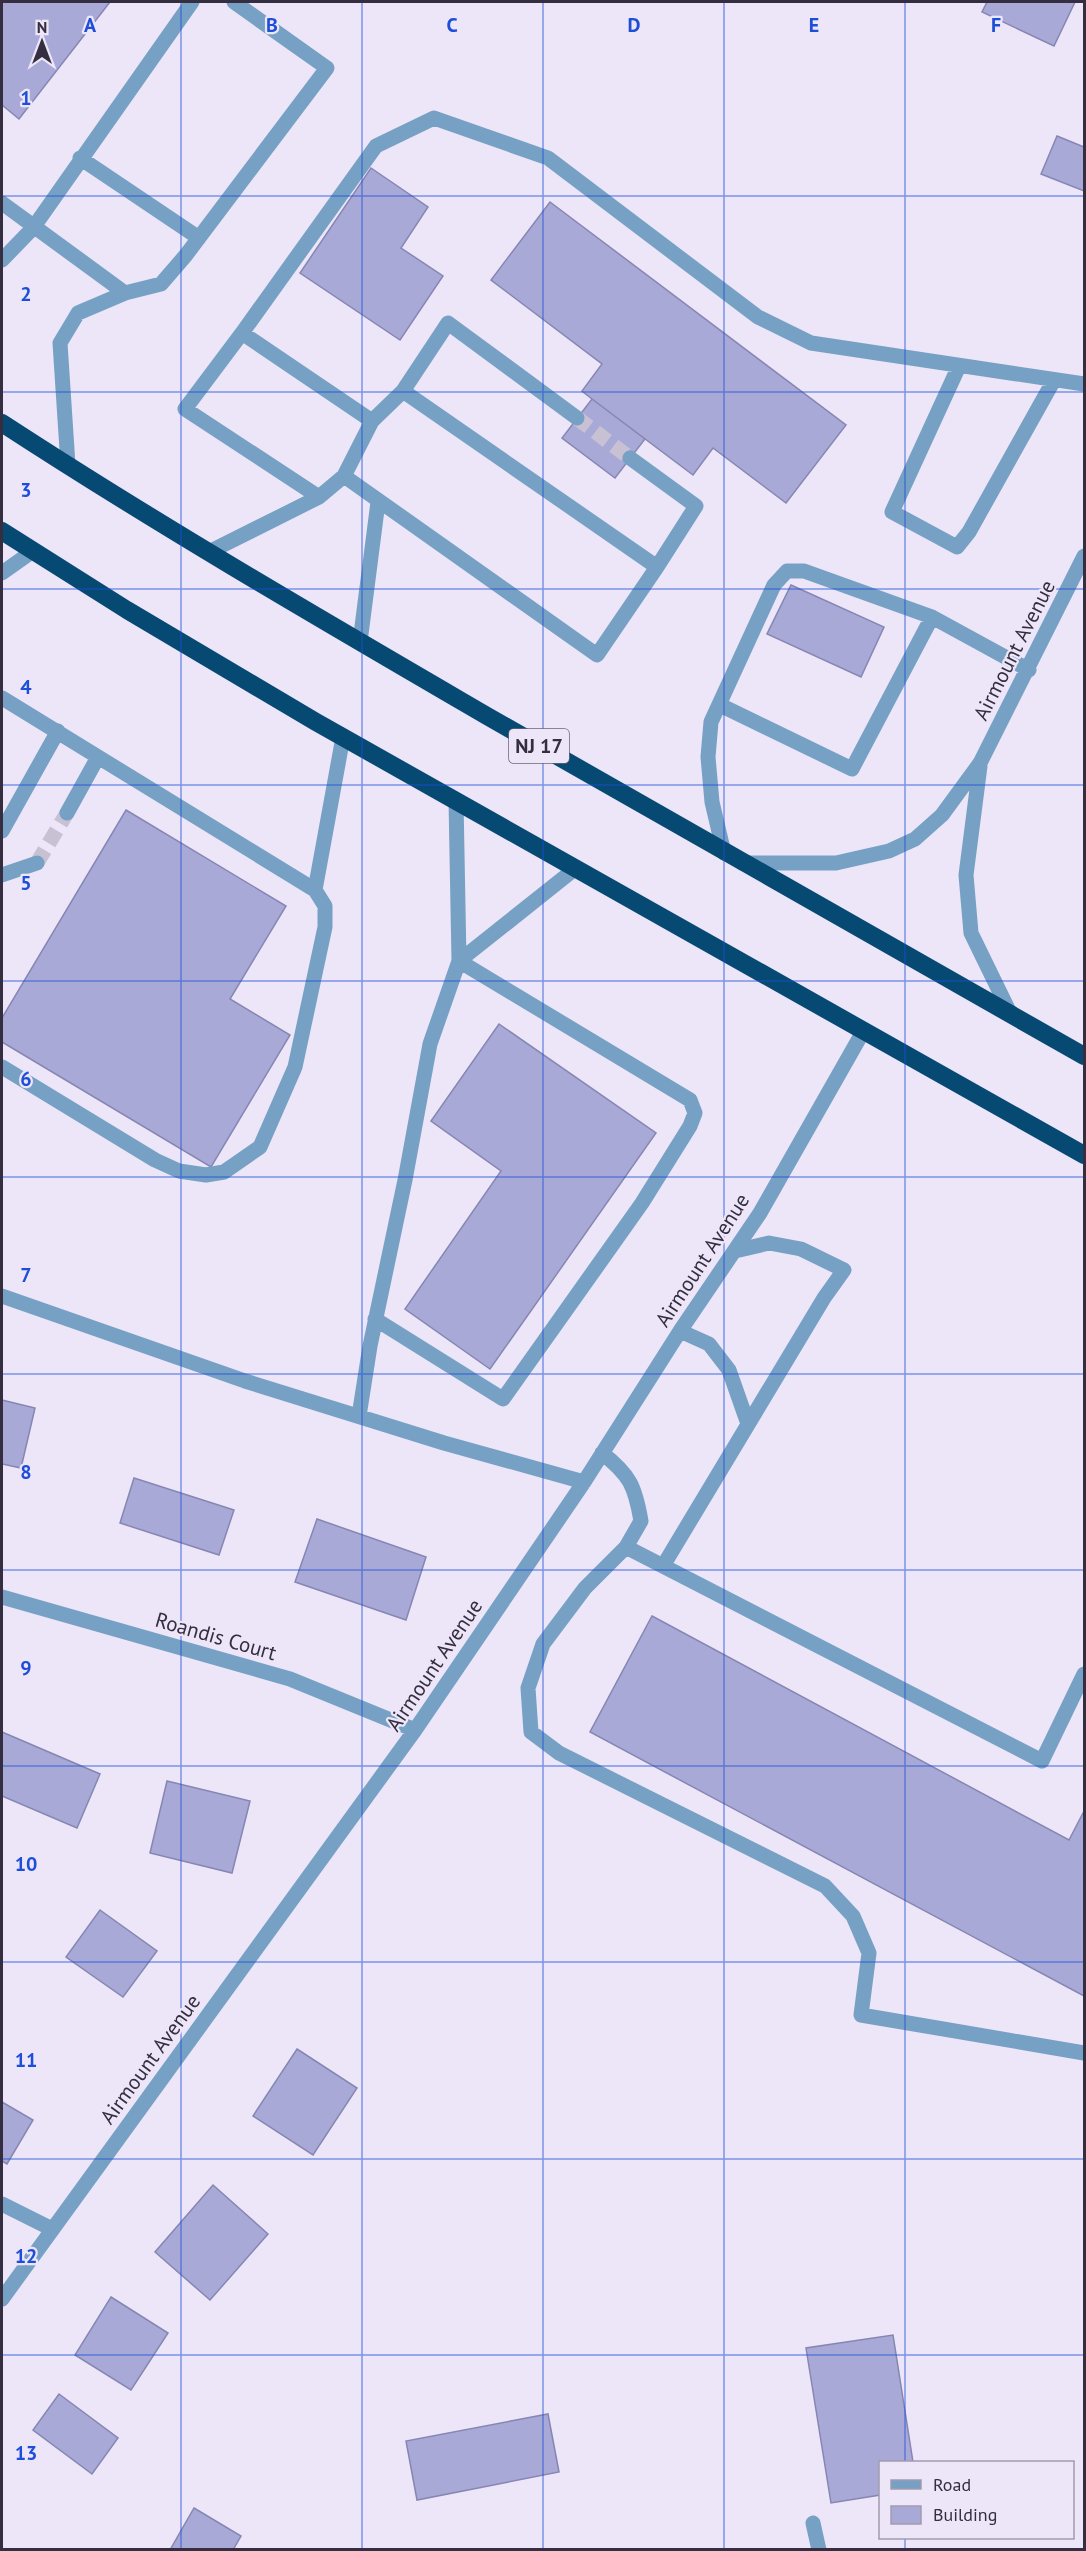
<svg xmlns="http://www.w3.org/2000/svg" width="1086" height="2551" font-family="'PT Sans',sans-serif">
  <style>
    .building { fill: #a8a9d7; stroke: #8686b3; stroke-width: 1.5 }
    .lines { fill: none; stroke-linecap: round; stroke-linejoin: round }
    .minor-tunnel { stroke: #c8c0d3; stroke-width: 15; stroke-dasharray: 15 8; stroke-linecap: butt }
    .minor { stroke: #76a1c4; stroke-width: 15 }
    .highway { stroke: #064973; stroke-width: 18 }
    .grid { fill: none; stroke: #1d4ed8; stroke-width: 1.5; stroke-opacity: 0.55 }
    .labels { text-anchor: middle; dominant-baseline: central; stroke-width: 4.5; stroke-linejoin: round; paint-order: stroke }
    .shield { fill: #ede5f8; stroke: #6c6477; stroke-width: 1.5 }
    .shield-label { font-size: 20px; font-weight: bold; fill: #352d40 }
    .street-label { font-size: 21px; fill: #352d40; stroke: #ede5f8 }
    .grid-label { font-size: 20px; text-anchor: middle; font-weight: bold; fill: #1d4ed8; stroke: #ede5f8; stroke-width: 4.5; stroke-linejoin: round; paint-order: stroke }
  </style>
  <rect width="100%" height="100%" fill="#ede5f8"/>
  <path class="building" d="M2 2H110L19 119 2 105Z
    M987 2H1075L1054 46 982 12Z
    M1057 136 1084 147V191L1041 174Z
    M371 168 428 207 401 248 443 276 400 340 300 273Z
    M550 202 846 425 786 503 713 448 693 475 592 399 582 391 602 364 491 280Z
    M592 399 645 439 615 478 562 438Z
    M791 585 884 627 861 677 767 634Z
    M126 810 286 906 230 999 290 1035 211 1167 2 1042V1018Z
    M499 1024 656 1133 490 1369 405 1309 501 1171 431 1121Z
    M2 1400 35 1408 21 1468 2 1464Z
    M134 1478 234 1510 219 1555 120 1523Z
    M317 1519 426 1557 406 1620 295 1582Z
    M652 1616 1069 1840 1084 1811V1996L590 1732Z
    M2 1732 100 1774 77 1828 2 1796Z
    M167 1781 250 1801 232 1873 150 1853Z
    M100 1910 157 1951 123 1997 66 1957Z
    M297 2049 357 2088 313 2155 253 2116Z
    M2 2102 33 2120 7 2164 2 2161Z
    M213 2185 268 2234 210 2300 155 2252Z
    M111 2297 168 2333 131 2390 75 2355Z
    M893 2335 913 2462H880V2495L831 2503 806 2348Z
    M59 2394 118 2438 92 2474 33 2430Z
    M548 2414 559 2472 417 2500 406 2441Z
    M194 2508 241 2536 233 2550H170Z"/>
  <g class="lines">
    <path class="minor-tunnel" d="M577 418 630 458
      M37 863 67 813"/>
    <path class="minor" d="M80 158 199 238
      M2 203 125 293
      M2 260 33 228 192 2
      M242 333 185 409 319 497
      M959 366 892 512 957 547 969 532 1054 380
      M403 391 448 323 577 418
      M372 421 242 333 376 146 434 118 548 158 758 317 811 343 1084 384
      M630 458 696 506 657 567
      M68 465 60 343 78 313 125 293 161 284 186 255 327 68 234 2
      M209 552 319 497 344 476 597 655 657 567 403 391 372 421 344 476
      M2 573 33 551
      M360 642 378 502
      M2 698 315 890 325 906V927L295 1067 260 1147 224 1172 206 1175 179 1171 155 1160 2 1067
      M720 705 852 769 932 617 1029 670
      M980 766 966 875 971 933 1011 1015
      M456 800 459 961 576 868
      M67 813 98 757
      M2 831 58 731
      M724 853 712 802 708 757 711 722 774 585 787 571H804L932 617
      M742 863H836L889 851 915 839 942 815 980 763 1084 556
      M2 875 37 863
      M315 890 343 737
      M2 1296 245 1381 444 1443 584 1482
      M680 1331 709 1344 729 1370 748 1424
      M359 1416 370 1346 405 1180 430 1044 459 961 690 1100 695 1113 690 1126 642 1203 503 1399 375 1319
      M602 1453C630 1475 635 1486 641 1521L626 1547 585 1588 543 1644 528 1688 531 1732 559 1753 825 1886 853 1916 869 1953 861 2015 1084 2053
      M626 1547 1042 1761 1084 1674
      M663 1566 824 1298 844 1270 801 1249 769 1243 735 1251
      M2 1597 290 1679 415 1730
      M2 2204 52 2229
      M2 2299 415 1730 584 1482 680 1331 760 1213 864 1030
      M813 2523 819 2550"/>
    <path class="highway" d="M2 423C160 526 324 621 487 716 686 831 885 944 1084 1056
      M2 531 127 610 316 722 1084 1155"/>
  </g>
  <path class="grid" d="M181 2V2550M362 2V2550M543 2V2550M724 2V2550M905 2V2462M2 196H1084M2 392H1084M2 589H1084M2 785H1084M2 981H1084M2 1177H1084M2 1374H1084M2 1570H1084M2 1766H1084M2 1962H1084M2 2159H1084M2 2355H1084M905 2538V2550"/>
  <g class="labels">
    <rect class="shield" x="509" y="729" width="60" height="34" rx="4.5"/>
    <g class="shield-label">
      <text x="539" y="746">NJ 17</text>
    </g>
    <g class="street-label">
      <text transform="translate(1014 650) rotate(-63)">Airmount Avenue</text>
      <text transform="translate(702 1260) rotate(-57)">Airmount Avenue</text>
      <text transform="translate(216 1636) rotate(16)">Roandis Court</text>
      <text transform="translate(434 1665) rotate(-56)">Airmount Avenue</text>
      <text transform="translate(150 2059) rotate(-54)">Airmount Avenue</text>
    </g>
  </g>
  <g class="grid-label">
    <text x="90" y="32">A</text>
    <text x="272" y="32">B</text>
    <text x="452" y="32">C</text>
    <text x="634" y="32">D</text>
    <text x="814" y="32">E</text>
    <text x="996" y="32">F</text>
    <text x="26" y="105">1</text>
    <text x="26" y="301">2</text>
    <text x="26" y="497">3</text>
    <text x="26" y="694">4</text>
    <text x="26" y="890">5</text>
    <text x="26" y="1086">6</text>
    <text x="26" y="1282">7</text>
    <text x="26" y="1479">8</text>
    <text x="26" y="1675">9</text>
    <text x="26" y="1871">10</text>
    <text x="26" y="2067">11</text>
    <text x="26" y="2263">12</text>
    <text x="26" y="2460">13</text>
  </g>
  <rect width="1086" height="2551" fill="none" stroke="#352d40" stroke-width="6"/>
  <rect x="879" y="2461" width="195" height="78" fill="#ede5f8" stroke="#a39bae" stroke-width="1.5"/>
  <rect x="891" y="2480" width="30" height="9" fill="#76a1c4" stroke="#a39bae" stroke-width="1.5"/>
  <text x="933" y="2491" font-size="18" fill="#352d40">Road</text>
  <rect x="891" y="2506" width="30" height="18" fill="#a8a9d7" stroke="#a39bae" stroke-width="1.5"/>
  <text x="933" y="2521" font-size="18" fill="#352d40">Building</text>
  <g transform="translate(42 42)" stroke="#ede5f8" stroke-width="4.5" paint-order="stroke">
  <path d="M0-4.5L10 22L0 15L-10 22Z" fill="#352d40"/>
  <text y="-9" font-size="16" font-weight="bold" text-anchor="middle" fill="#352d40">N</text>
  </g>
</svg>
